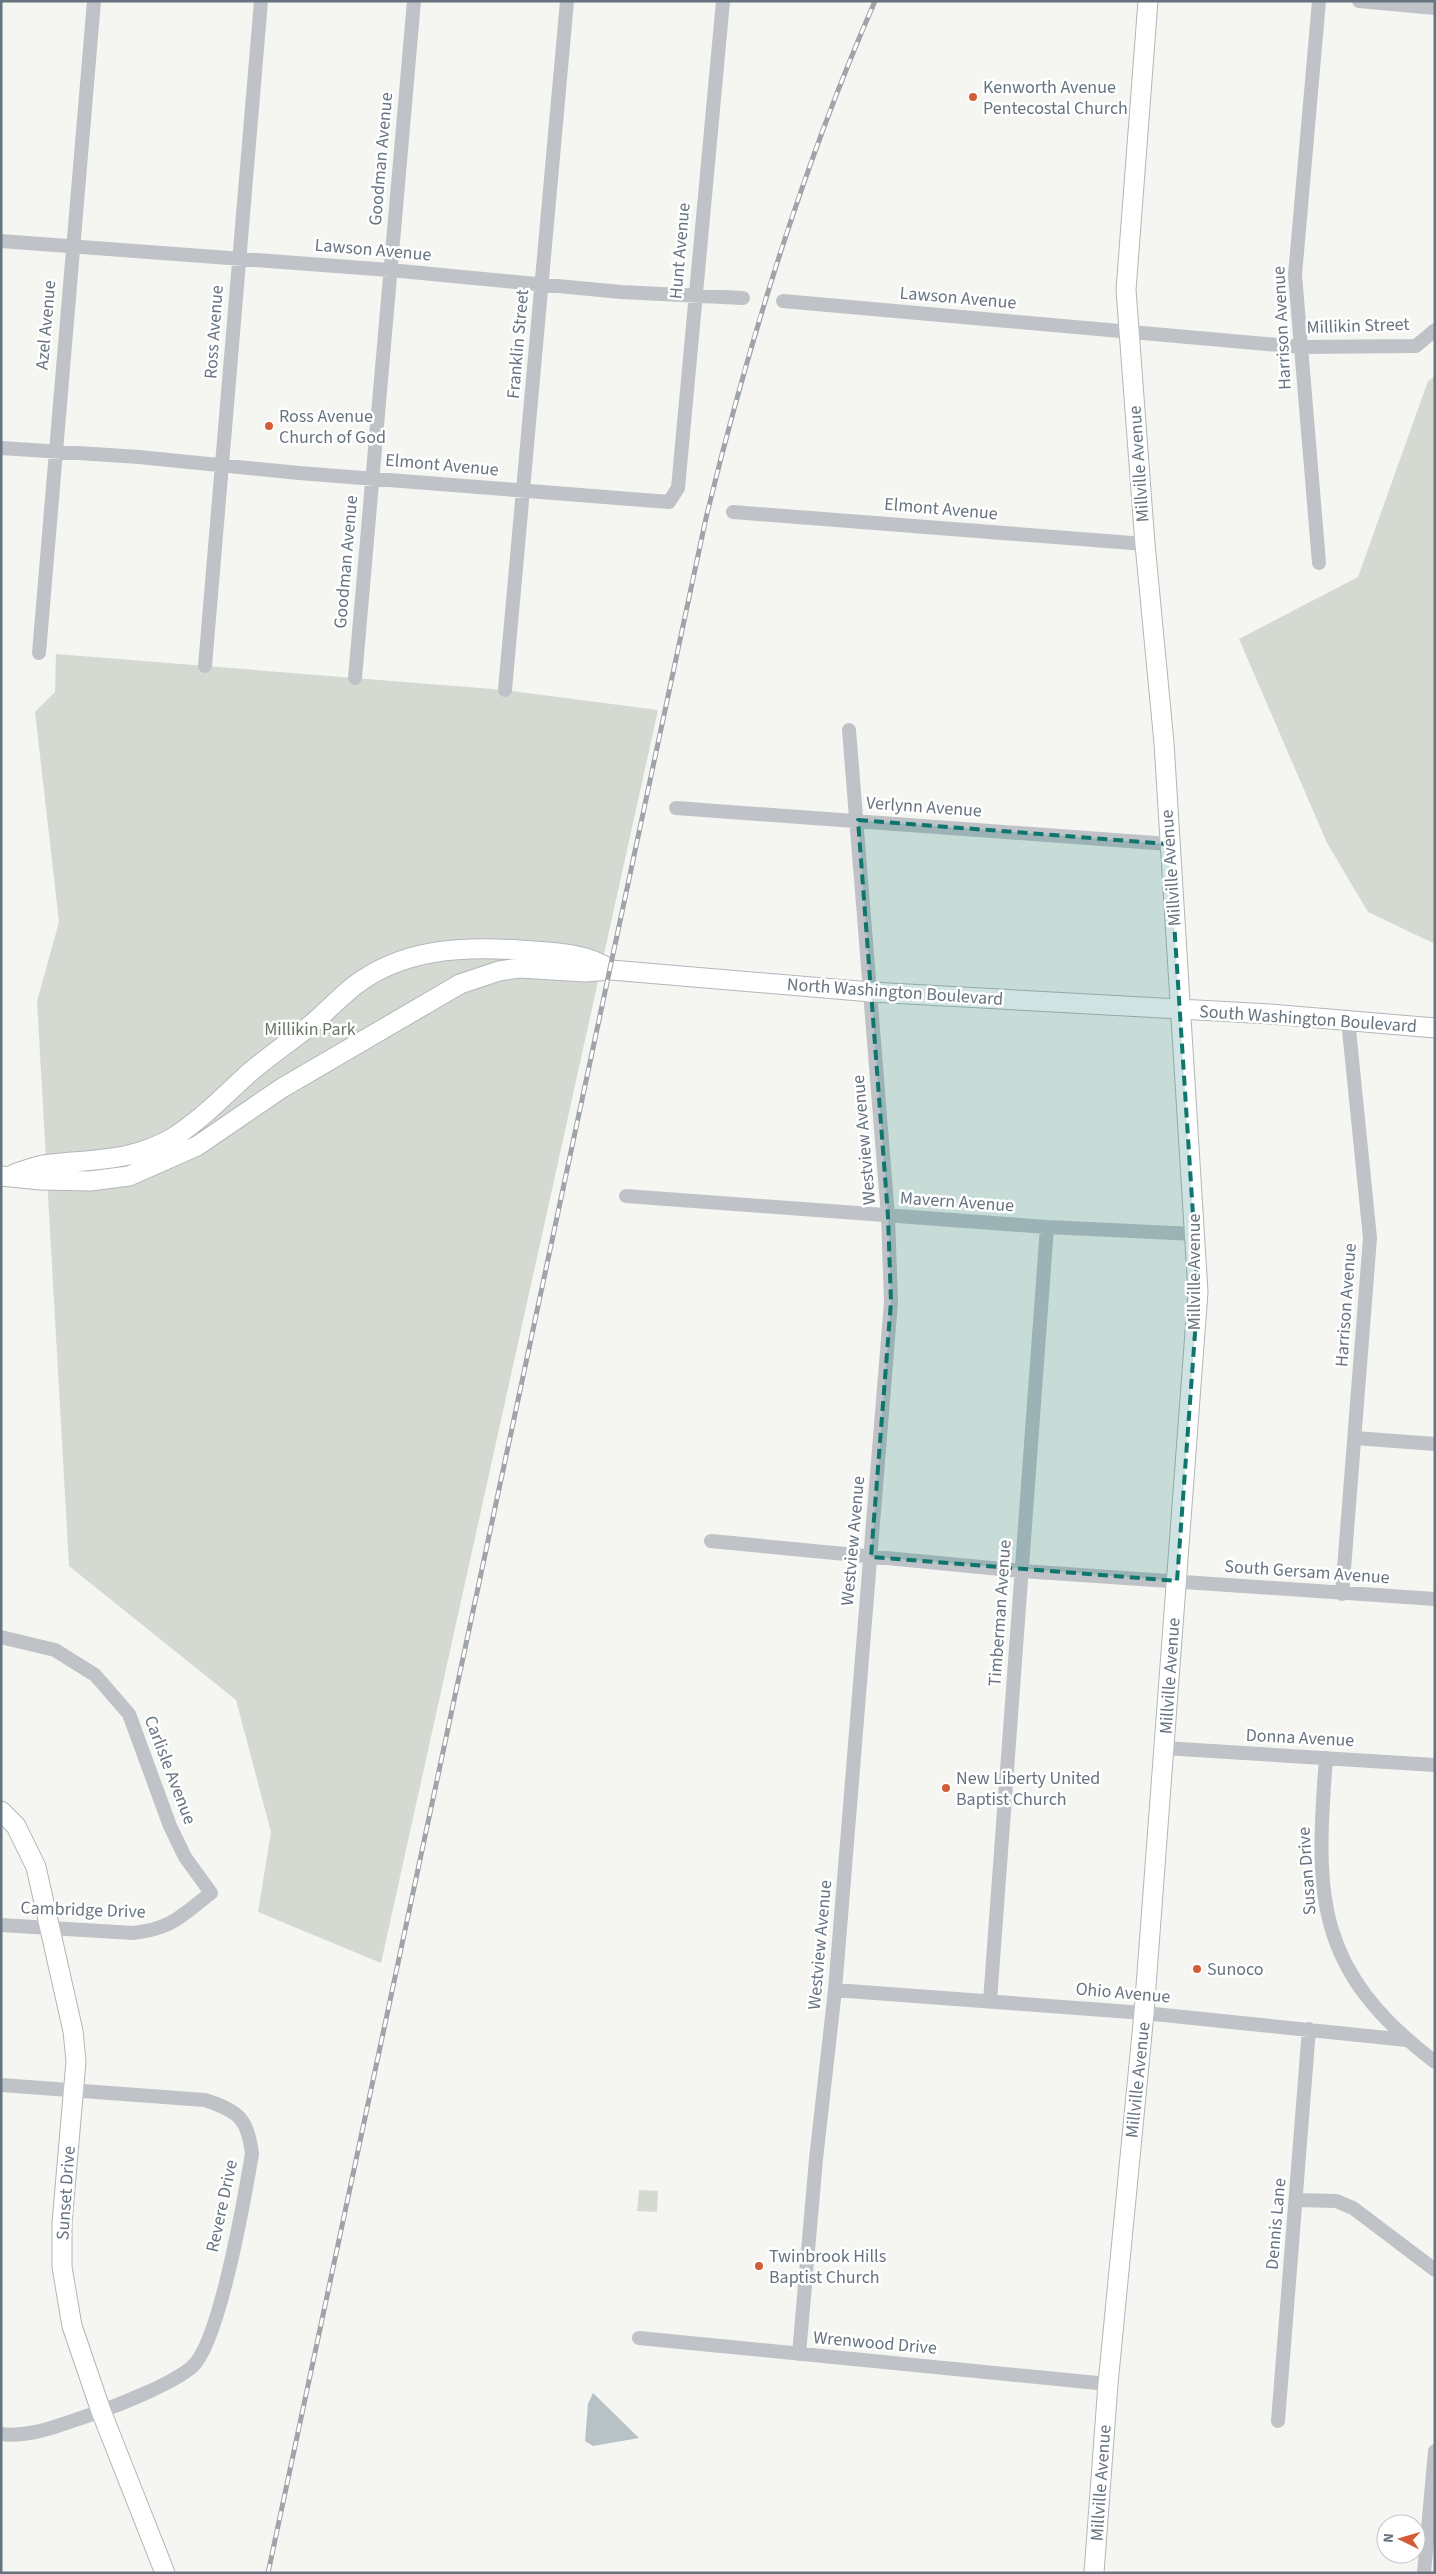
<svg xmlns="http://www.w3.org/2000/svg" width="1436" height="2574" font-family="'Source Sans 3',sans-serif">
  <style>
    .green { fill: #d4dad2 }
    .water { fill: #b8c1c6 }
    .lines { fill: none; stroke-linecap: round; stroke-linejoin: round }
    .secondary-casing { stroke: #b2b6ba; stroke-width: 21 }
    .street { stroke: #bfc2c6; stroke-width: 14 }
    .secondary { stroke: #fff; stroke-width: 19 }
    .rail-casing { stroke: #9fa4a9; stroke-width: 5 }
    .rail { stroke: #fff; stroke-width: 3; stroke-dasharray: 9; stroke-linecap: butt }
    .marked { fill: #0f766e; fill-opacity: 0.2; stroke: #0f766e; stroke-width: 4; stroke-dasharray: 10 6; stroke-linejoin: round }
    .poi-dot { fill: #d25c35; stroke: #fff; stroke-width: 2 }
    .labels { text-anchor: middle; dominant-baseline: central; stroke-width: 5; stroke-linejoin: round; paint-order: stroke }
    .poi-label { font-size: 18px; fill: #677480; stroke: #fff; text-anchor: start }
    .street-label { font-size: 18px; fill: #677480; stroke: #fff }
    .park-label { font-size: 18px; fill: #697865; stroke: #fff }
  </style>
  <rect width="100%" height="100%" fill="#f5f5f2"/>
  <path class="green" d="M1435 376V944L1368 912 1327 843 1239 639 1358 577 1428 381Z
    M56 654 505 690 658 710 381 1963 258 1912 271 1832 236 1700 69 1566 37 1001 59 922 35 712 55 692Z
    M639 2190 658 2191 657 2212 637 2211Z"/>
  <path class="water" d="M593 2393 639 2438 593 2446 585 2441 588 2404Z"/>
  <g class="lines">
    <defs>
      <path id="secondary" d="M14 1174C23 1171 33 1167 43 1165 89 1159 131 1163 174 1137 202 1119 225 1095 249 1073 269 1056 291 1041 312 1024 326 1012 339 998 354 986 402 949 461 946 520 950 549 952 587 952 611 970
        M1 1176 41 1180 90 1181 129 1176 197 1146 282 1088 460 984 499 971 519 968 585 972 611 970 871 992 1270 1014 1435 1028
        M1 1811 16 1826 36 1867 73 2031 76 2061 62 2223V2267L72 2326 101 2411 165 2573
        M1094 2573 1108 2384 1144 2013 1198 1292 1164 743 1145 544 1126 290 1148 1"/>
    </defs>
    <use href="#secondary" class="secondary-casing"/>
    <path class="street" d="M1359 1 1435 8
      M1 241 390 270 621 292 743 298
      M783 301 1300 347 1416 346 1435 330
      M1 448 139 457 299 473 669 502 678 488 723 1
      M733 512 1145 544
      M1319 563 1295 275 1319 1
      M39 653 94 1
      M205 666 261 1
      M355 678 414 1
      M505 690 567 1
      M676 808 1169 844
      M626 1196 1047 1227 1195 1234
      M1355 1438 1435 1444
      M711 1541 1022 1571 1435 1599
      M1342 1594 1370 1238 1348 1020
      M1 1637 55 1650 95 1675 129 1714 170 1826 185 1857 211 1893C181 1916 172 1929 133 1933L1 1925
      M1164 1748 1435 1765
      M1326 1758C1315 1898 1315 1970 1435 2062
      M835 1990 1144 2013 1407 2040
      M990 2001 1047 1227
      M1 2085 205 2100C238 2111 248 2118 252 2154 245 2195 220 2342 192 2367 172 2384 119 2405 93 2414 64 2423 33 2438 1 2434
      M1297 2200 1336 2201 1353 2208 1435 2270
      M639 2338 1108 2384
      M799 2354 816 2159 835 1990 891 1302 888 1216 849 730
      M1278 2421 1309 2029
      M1424 2573 1435 2451"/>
    <use href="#secondary" class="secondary"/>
    <defs>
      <path id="rail" d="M268 2573 706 518C749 341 802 168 875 1"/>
    </defs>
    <use href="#rail" class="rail-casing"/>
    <use href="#rail" class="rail"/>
  </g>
  <path class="marked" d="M858 820 1169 844 1198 1292 1177 1581 871 1557 891 1302 888 1216Z"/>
  <g class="poi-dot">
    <circle cx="973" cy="97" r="5"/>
    <circle cx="269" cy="426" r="5"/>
    <circle cx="946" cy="1788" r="5"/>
    <circle cx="1197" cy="1969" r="5"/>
    <circle cx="759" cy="2266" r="5"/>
  </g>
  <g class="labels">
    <g class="poi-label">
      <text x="983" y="87">Kenworth Avenue<tspan x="983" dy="21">Pentecostal Church</tspan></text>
      <text x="279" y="416">Ross Avenue<tspan x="279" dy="21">Church of God</tspan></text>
      <text x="956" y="1778">New Liberty United<tspan x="956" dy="21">Baptist Church</tspan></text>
      <text x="1207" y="1969">Sunoco</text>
      <text x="769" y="2256">Twinbrook Hills<tspan x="769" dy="21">Baptist Church</tspan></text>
    </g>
    <g class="street-label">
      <text transform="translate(381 159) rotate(-85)">Goodman Avenue</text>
      <text transform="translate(373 250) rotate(5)">Lawson Avenue</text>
      <text transform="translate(680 251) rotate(-85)">Hunt Avenue</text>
      <text transform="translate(958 298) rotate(5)">Lawson Avenue</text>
      <text transform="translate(46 325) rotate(-85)">Azel Avenue</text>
      <text transform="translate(1358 326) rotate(-2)">Millikin Street</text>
      <text transform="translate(1282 328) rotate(-93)">Harrison Avenue</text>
      <text transform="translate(214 332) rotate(-86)">Ross Avenue</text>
      <text transform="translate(518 344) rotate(-85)">Franklin Street</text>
      <text transform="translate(1139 464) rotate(-94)">Millville Avenue</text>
      <text transform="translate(442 465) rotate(5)">Elmont Avenue</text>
      <text transform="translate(941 509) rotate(5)">Elmont Avenue</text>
      <text transform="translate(346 562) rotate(-85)">Goodman Avenue</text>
      <text transform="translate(924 807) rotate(4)">Verlynn Avenue</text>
      <text transform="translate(1171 868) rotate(-94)">Millville Avenue</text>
      <text transform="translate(895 992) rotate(4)">North Washington Boulevard</text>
      <text transform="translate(1308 1019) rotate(4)">South Washington Boulevard</text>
      <text transform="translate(864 1140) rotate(-95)">Westview Avenue</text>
      <text transform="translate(957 1202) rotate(4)">Mavern Avenue</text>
      <text transform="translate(1194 1272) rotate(-90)">Millville Avenue</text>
      <text transform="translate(1346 1305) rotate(-86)">Harrison Avenue</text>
      <text transform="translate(853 1541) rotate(-85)">Westview Avenue</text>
      <text transform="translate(1307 1572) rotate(4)">South Gersam Avenue</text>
      <text transform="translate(1000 1613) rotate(-86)">Timberman Avenue</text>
      <text transform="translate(1170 1676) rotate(-86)">Millville Avenue</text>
      <text transform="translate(1300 1738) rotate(3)">Donna Avenue</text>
      <text transform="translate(170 1770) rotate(69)">Carlisle Avenue</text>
      <text transform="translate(1307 1871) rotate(-94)">Susan Drive</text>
      <text transform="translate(83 1910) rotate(2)">Cambridge Drive</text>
      <text transform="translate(820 1945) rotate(-85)">Westview Avenue</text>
      <text transform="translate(1123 1993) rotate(5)">Ohio Avenue</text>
      <text transform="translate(1138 2080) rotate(-84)">Millville Avenue</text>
      <text transform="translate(66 2193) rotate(-86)">Sunset Drive</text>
      <text transform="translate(222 2206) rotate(-78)">Revere Drive</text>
      <text transform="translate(1276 2224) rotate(-85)">Dennis Lane</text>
      <text transform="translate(875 2343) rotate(5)">Wrenwood Drive</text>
      <text transform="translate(1101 2483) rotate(-86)">Millville Avenue</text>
    </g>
    <g class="park-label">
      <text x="310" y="1029">Millikin Park</text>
    </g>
  </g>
  <rect width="1436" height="2574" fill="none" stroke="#677480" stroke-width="5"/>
  <g transform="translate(1401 2539) rotate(275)"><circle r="24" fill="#ffffff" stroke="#c2c7cc"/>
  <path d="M0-4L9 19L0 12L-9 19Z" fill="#d25c35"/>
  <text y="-8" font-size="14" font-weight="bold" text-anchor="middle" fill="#677480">N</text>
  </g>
</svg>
